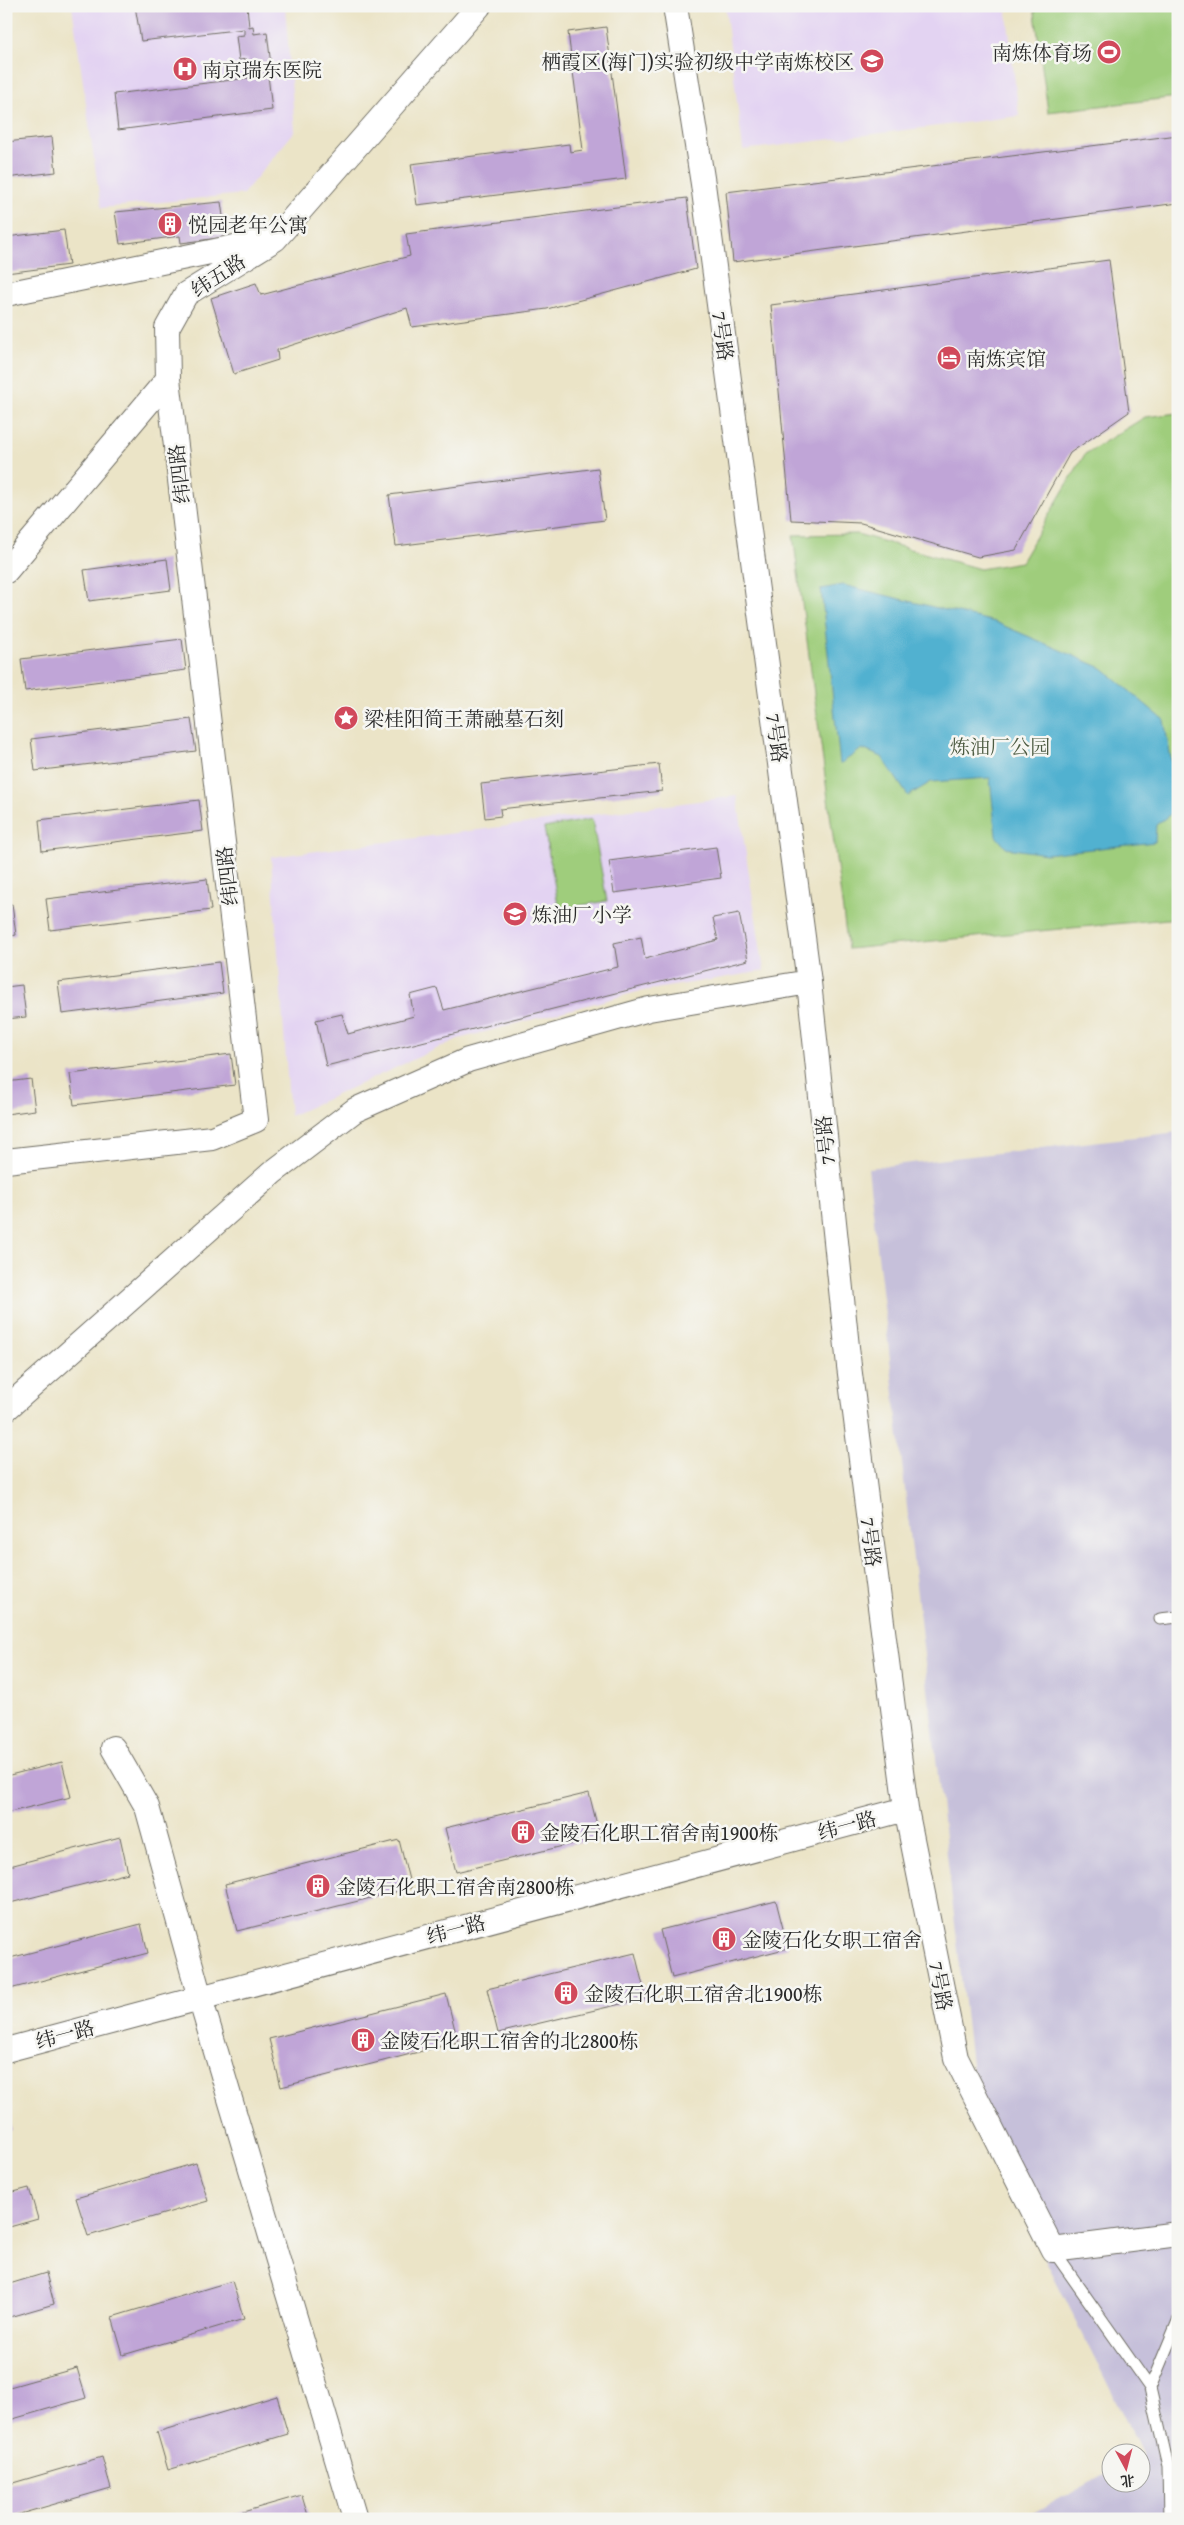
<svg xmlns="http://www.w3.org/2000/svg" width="1184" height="2525" font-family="'Gentium Book Plus','Noto Serif SC',serif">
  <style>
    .built { fill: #e3d3f2 }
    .industrial { fill: #c6c0da }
    .green { fill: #9fcd7b; stroke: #657c53 }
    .water { fill: #51b1d0; stroke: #3e6e7e }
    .building { fill: #c0a5d7 }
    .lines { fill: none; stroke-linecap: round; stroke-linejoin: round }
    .service-casing { stroke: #6e6c62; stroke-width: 13 }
    .minor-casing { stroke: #6e6c62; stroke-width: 26 }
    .service { stroke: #fff; stroke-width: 11 }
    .minor { stroke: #fff; stroke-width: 24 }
    .labels { text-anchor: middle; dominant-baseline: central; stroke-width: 5; stroke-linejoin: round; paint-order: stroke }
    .poi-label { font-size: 20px; fill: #2b2b2b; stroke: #f6f6f2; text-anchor: start }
    .street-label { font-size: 20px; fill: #2b2b2b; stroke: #f6f6f2 }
    .park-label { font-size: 20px; fill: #4e5c43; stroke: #f6f6f2 }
  </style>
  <rect width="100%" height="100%" fill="#f6f6f2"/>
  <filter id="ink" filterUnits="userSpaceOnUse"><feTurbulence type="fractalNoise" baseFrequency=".02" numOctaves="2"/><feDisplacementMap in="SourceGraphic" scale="10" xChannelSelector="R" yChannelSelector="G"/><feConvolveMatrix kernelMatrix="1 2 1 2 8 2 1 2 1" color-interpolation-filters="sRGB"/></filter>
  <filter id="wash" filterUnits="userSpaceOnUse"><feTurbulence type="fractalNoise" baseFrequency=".0096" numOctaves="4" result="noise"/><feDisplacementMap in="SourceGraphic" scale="20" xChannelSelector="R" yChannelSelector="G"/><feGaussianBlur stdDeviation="1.12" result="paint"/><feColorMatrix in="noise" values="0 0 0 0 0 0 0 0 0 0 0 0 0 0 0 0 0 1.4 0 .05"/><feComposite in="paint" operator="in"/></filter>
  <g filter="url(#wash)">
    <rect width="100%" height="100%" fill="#ebe4c7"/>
    <path class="built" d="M72 6H285L295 131 243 194 101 208Z
      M725 6H1006L1019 116 743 150Z
      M737 796 764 971 637 992 458 1039 290 1116 271 857Z"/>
    <path class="industrial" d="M1178 1132V2519H1023L1111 2470 1112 2482H1142V2453L978 2124 868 1168Z"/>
    <path class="green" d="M1034 6H1178V97L1048 112Z
      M1178 413V918L848 949 793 535 857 534 980 569 1021 562 1085 454 1145 417Z
      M592 819 607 901 559 909 544 828Z"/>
    <path class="water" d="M843 585 995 622 1102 668 1164 720 1176 787 1172 813 1156 825 1155 842 1046 854 1006 848 996 836 990 778 931 782 908 796 882 757 862 749 840 764 821 589Z"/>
    <g id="blocks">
      <path class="building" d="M135 6H247L249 27 253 26 254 34 267 32 272 74 268 75 272 110 118 130 114 94 249 78 247 59 239 60 236 36 244 35V29L141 41Z
        M606 27 626 179 417 205 411 164 569 144 570 152 583 150 568 32Z
        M1178 135V203L733 262 726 192Z
        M52 137 56 172 6 178V142Z
        M687 198 696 269 547 309 412 327 407 308 277 350 278 360 234 374 211 298 256 283 261 295 410 256 406 234Z
        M221 202 226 237 181 243 180 236 120 244 115 212Z
        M64 230 69 265 6 273V237Z
        M1109 260 1129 412 1070 453 1016 550 978 557 861 523 791 520 771 305Z
        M598 468 605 520 396 546 389 495Z
        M167 559 171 590 89 601 84 570Z
        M182 639 186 670 25 691 21 659Z
        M191 719 196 751 35 771 31 739Z
        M659 764 662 791 500 809 501 816 485 818 481 784Z
        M199 800 203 831 42 851 39 820Z
        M716 847 721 878 614 893 609 861Z
        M207 879 211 910 50 930 46 899Z
        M12 904 16 935 6 937V905Z
        M739 913 748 960 326 1066 316 1020 342 1014 348 1034 414 1016 410 995 437 988 444 1010 618 967 614 943 641 937 645 959 718 940 713 918Z
        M219 962 223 993 62 1014 58 982Z
        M22 985 26 1017 6 1019V987Z
        M231 1054 235 1085 74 1105 70 1074Z
        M31 1079 35 1110 6 1114V1082Z
        M62 1762 71 1797 6 1813V1776Z
        M589 1793 600 1837 456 1872 445 1828Z
        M120 1837 128 1873 6 1904V1867Z
        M399 1840 411 1888 237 1931 225 1884Z
        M776 1901 788 1948 672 1978 660 1930Z
        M141 1924 148 1953 6 1990V1959Z
        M635 1953 646 1998 498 2033 487 1989Z
        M446 1994 458 2042 281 2087 269 2039Z
        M6 2114 12 2130 6 2132Z
        M196 2163 208 2201 88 2236 76 2198Z
        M29 2188 38 2219 6 2228V2194Z
        M46 2273 54 2304 6 2318V2285Z
        M232 2281 244 2319 123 2355 112 2317Z
        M77 2368 86 2398 6 2421V2388Z
        M277 2396 288 2434 168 2470 157 2432Z
        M102 2457 111 2488 6 2518V2485Z
        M302 2495 309 2519H222V2518Z"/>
    </g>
  </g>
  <g filter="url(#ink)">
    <use href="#blocks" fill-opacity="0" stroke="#6e6c62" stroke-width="1"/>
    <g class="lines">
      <defs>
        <path id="service" d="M1160 1619 1178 1617
          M1053 2250 1150 2388 1168 2466 1169 2519
          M1150 2388 1178 2321"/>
        <path id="minor" d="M675 6 703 184 809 982 849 1366 906 1809 956 2058 1053 2250 1178 2234
          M6 294 259 242
          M6 571 168 379 167 328 186 294 275 239 479 6
          M6 1161 212 1138 256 1120 168 379
          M6 1409 272 1173 355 1110 468 1060 649 1009 809 982
          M113 1748 147 1807 200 1998 355 2519
          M6 2050 906 1809"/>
      </defs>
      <use href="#service" class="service-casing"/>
      <use href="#minor" class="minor-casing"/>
      <use href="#service" class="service"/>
      <use href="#minor" class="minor"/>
    </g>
  </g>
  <defs>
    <symbol id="stadium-disc" viewBox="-11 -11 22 22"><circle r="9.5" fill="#d1495b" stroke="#f6f6f2"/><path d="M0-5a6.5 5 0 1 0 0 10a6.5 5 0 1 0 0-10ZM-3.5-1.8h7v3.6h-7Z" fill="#fff"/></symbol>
    <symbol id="school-disc" viewBox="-11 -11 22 22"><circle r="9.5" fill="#d1495b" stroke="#f6f6f2"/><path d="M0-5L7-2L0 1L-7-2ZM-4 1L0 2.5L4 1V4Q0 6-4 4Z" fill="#fff"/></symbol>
    <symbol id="hospital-disc" viewBox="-11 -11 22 22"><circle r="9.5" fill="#d1495b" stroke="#f6f6f2"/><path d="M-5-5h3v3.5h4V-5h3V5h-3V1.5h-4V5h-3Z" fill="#fff"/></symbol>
    <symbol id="building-disc" viewBox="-11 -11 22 22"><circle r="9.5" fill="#d1495b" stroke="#f6f6f2"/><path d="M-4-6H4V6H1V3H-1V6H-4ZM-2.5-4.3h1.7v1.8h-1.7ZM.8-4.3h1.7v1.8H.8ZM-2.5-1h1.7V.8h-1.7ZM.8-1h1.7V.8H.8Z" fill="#fff"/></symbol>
    <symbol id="hotel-disc" viewBox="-11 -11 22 22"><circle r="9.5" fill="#d1495b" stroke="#f6f6f2"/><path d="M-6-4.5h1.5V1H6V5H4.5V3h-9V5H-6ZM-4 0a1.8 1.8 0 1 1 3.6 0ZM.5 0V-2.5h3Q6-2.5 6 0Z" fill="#fff"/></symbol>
    <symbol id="sight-disc" viewBox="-11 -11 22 22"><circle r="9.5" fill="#d1495b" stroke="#f6f6f2"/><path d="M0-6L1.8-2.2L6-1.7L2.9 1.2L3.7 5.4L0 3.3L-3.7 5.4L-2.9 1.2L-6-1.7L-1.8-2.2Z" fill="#fff"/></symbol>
  </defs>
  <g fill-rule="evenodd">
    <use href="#stadium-disc" x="1095" y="38" width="28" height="28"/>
    <use href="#school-disc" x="858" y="47" width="28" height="28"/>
    <use href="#hospital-disc" x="171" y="55" width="28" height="28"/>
    <use href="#building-disc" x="156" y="210" width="28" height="28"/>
    <use href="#hotel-disc" x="935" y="344" width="28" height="28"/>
    <use href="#sight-disc" x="332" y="704" width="28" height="28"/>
    <use href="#school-disc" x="501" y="900" width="28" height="28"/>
    <use href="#building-disc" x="509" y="1818" width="28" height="28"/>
    <use href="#building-disc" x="304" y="1872" width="28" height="28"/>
    <use href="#building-disc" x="710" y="1925" width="28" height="28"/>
    <use href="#building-disc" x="552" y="1979" width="28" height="28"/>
    <use href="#building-disc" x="349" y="2026" width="28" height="28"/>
  </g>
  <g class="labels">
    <g class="poi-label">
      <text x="1092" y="52" text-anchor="end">南炼体育场</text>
      <text x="854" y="61" text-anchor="end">栖霞区(海门)实验初级中学南炼校区</text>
      <text x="202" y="69">南京瑞东医院</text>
      <text x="188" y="224">悦园老年公寓</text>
      <text x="966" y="358">南炼宾馆</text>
      <text x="364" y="718">梁桂阳简王萧融墓石刻</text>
      <text x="532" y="914">炼油厂小学</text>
      <text x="540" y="1832">金陵石化职工宿舍南1900栋</text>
      <text x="336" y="1886">金陵石化职工宿舍南2800栋</text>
      <text x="742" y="1939">金陵石化女职工宿舍</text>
      <text x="584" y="1993">金陵石化职工宿舍北1900栋</text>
      <text x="380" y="2040">金陵石化职工宿舍的北2800栋</text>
    </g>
    <g class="street-label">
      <text transform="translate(218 275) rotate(-33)">纬五路</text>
      <text transform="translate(723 336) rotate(82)">7号路</text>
      <text transform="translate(179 474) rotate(-97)">纬四路</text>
      <text transform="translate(777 738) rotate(82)">7号路</text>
      <text transform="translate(227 876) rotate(-97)">纬四路</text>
      <text transform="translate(825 1140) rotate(-96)">7号路</text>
      <text transform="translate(871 1542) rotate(83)">7号路</text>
      <text transform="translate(847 1825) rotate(-15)">纬一路</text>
      <text transform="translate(456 1929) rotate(-15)">纬一路</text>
      <text transform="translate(941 1986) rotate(79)">7号路</text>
      <text transform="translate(65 2034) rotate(-15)">纬一路</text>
    </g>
    <g class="park-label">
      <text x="1000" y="746">炼油厂公园</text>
    </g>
  </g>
  <rect width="1184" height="2525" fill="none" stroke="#f6f6f2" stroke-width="25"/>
  <g transform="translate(1126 2468) rotate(173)"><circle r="24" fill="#f6f6f2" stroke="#a5a5a2"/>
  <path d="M0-4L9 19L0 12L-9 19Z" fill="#d1495b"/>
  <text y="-8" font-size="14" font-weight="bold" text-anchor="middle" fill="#2b2b2b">北</text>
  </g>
</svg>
